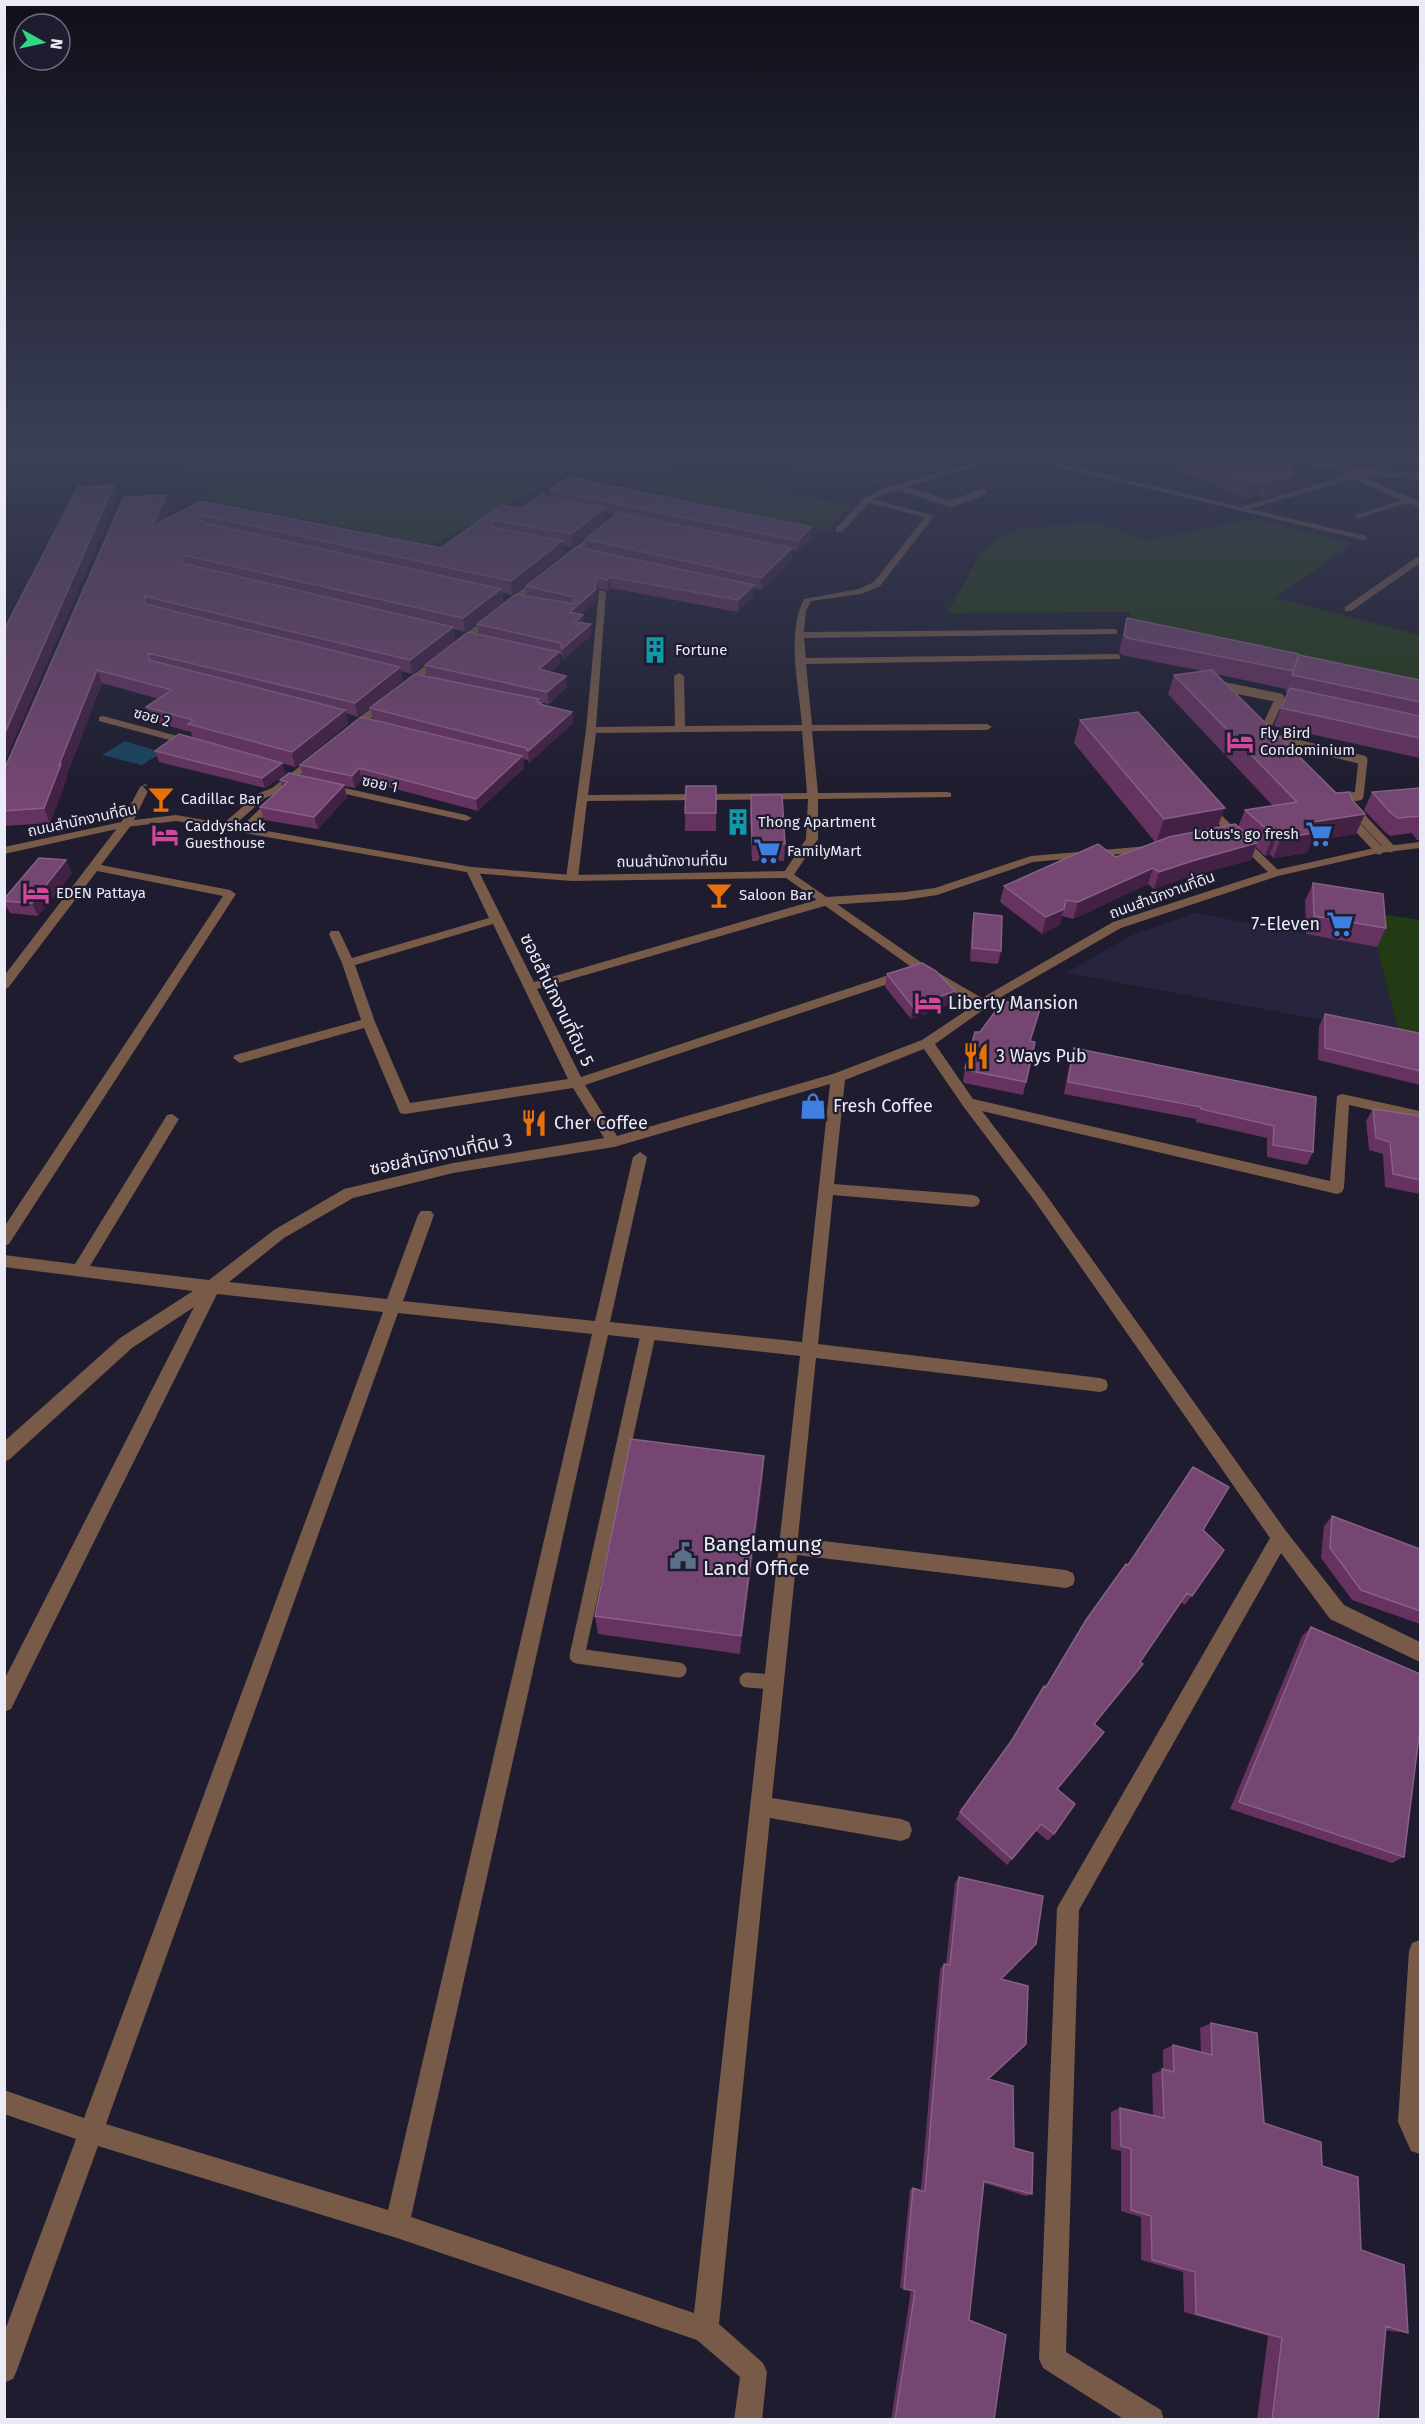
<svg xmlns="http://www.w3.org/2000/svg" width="1425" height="2424" font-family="'Fira Sans','Noto Sans Thai',sans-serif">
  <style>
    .built { fill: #27253d }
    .green { fill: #233b15 }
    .water { fill: #19455d }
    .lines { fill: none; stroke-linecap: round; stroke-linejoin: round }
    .service-far2 { stroke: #775a48; stroke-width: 7 }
    .service-far1 { stroke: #775a48; stroke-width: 9 }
    .service { stroke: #775a48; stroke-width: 15 }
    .minor { fill: #775a48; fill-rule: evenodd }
    .tertiary { fill: #775a48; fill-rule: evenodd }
    .wall { fill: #663260 }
    .shaded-wall { fill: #432145 }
    .building { fill: #744671; stroke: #876086; stroke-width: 1.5 }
    .labels { text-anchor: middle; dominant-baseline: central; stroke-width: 4.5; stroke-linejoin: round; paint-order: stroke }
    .far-poi-label { font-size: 15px; fill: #ebebf8; stroke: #1e1c2e; text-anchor: start }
    .far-street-label { font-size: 15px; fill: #ebebf8; stroke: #1e1c2e }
    .poi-label { font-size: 18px; fill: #ebebf8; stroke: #1e1c2e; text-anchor: start }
    .street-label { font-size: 18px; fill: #ebebf8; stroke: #1e1c2e }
    .near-poi-label { font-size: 21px; fill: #ebebf8; stroke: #1e1c2e; text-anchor: start }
  </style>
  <rect width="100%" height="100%" fill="#1e1c2e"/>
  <path class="built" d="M1195 913 1377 947 1399 1034 1066 973 1130 936Z"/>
  <path class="green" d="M122 458H632L604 481 568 473 431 545 201 498 210 492 176 463Z
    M638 458H689L671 469 850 505 828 531 611 482Z
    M829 458H975L882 485 780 467Z
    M1253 519 1353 543 1275 598 1420 635V695L1127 633 1130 612 947 613 983 550 1019 528 1100 523 1147 540Z
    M1374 913 1420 920V1039L1399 1034 1377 947Z"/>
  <path class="water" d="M125 741 157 751 163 756H156L142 765 102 755Z"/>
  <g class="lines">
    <path class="service-far2" d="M1279 458 1347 468
      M1413 458 1420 466
      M1349 472 1420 476
      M898 487 951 504 983 492"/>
    <path class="service-far1" d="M1233 694 1226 687 1280 698 1266 728
      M1277 739 1363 760 1359 796 1337 799
      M1350 810 1359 815 1390 848
      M1347 816 1379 850"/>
    <path class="service" d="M648 1335 577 1656 679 1670
      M747 1680 773 1682"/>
    <path class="minor" d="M731 458 779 461 817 458 779 465Z
      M991 458H1004L890 492 874 499 934 516 880 586 861 594 811 601 806 611 804 632 1114 629 1117 630V634L804 638 806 658 1117 654 1120 655V659L806 664 812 725 987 724 992 727 987 730 812 731 818 793 947 792 951 793V797L818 799V839L793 876 789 877 783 874 806 839 808 799 587 801 578 878 576 880H568L566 878 586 730 599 590 606 592 596 727 675 726 674 676 679 673 684 676 685 726 802 725C799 687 786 633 804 599L859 589 874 582 925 517 869 503 842 532H836V528L864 498 884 488ZM802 731 807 793 588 795 596 733Z
      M1021 458H1035L1241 507 1349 475 1336 458H1344L1357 474 1420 502V507L1408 503 1356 519V515L1401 500 1353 479 1250 509 1366 536V540H1363Z
      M599 529 606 531 567 562H561V558Z
      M1417 557H1420V563L1351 611H1345V607Z
      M538 577 545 579 354 732H346V728Z
      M103 716 196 741 197 743 192 746 99 721V717Z
      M317 753 321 754V758L280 792 265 798 231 828H223V824L257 794 272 788Z
      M145 784 150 787 132 824 101 865 230 890 236 894 9 1244 4 1246V1227L223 896 97 871 8 988 4 989V976L121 823 140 787Z
      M327 784 466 815 472 818 466 821 323 789 322 787Z
      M276 796 280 797V801L249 831H241V827L272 797Z
      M1206 803 1210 804 1279 871V875H1271L1202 808 1201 806Z
      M1149 846 1155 849 1153 851 1033 862 937 895 905 900 828 905 537 989 581 1077 901 971 905 970 911 974 909 977 585 1085 617 1136 833 1074 922 1040 982 1000 988 1004 987 1007 935 1044 973 1099 1330 1181 1337 1096 1342 1094 1420 1111V1121L1349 1105 1344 1188 1342 1192 1337 1194 982 1111 1044 1192 1286 1531 1344 1605 1420 1642V1662L1330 1619 1281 1553 1079 1910 1066 2352 1161 2410 1164 2420H1125L1043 2368 1039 2359 1057 1908 1270 1538 1034 1200 963 1106 924 1049 845 1080 834 1184 973 1195 978 1197 980 1201 978 1205 973 1207 833 1195 818 1344 1100 1378 1106 1380 1108 1385 1106 1390 1100 1392 816 1358 798 1538 1066 1570 1073 1573 1075 1579 1073 1585 1066 1588 797 1555 772 1798 901 1819 909 1822 912 1830 909 1838 901 1841 770 1818 719 2324 763 2363 767 2372 762 2420H734L740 2377 697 2340 397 2238 98 2146 17 2370 13 2379 4 2383V2333L76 2139 4 2114V2090L84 2118 383 1312 217 1294 11 1709 4 1712V1680L194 1307 132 1348 10 1459 4 1462V1441L8 1438 120 1338 193 1291 4 1267V1255L75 1264 167 1115 172 1114 179 1119 90 1266 209 1280 274 1230 344 1189 453 1163 604 1138 573 1088 405 1114 400 1113 364 1028 240 1063 233 1058 235 1055 361 1020 342 963 329 934 331 931H339L352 958 489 918 466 870 468 868 472 867 478 870 534 982 827 897 905 892 935 888 1031 856ZM493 924 568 1079 410 1103 375 1022 355 965ZM830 1084 802 1342 610 1322 647 1157 640 1152 633 1157 595 1321 403 1301 434 1215 431 1211H421L418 1215 387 1299 229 1282 284 1238 353 1198 453 1173 614 1147ZM398 1313 592 1334 388 2210 106 2124ZM608 1335 800 1356 694 2313 411 2217Z
      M1420 1940V2154L1411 2151 1398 2122 1409 1951 1412 1943Z"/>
    <path class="tertiary" d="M176 815 472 867 572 875 789 871 925 965 982 998 1113 922 1271 871 1379 847 1420 842V848L1379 853 1278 876 1121 928 982 1008 917 971 786 878 572 881 472 873 176 821 126 827 4 854V847L126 821Z"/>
  </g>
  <path class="wall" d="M1062 458H1102L1094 465Z
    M1179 458H1281L1288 491 1264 498 1257 495 1247 499 1176 469Z
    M550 490 811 538 797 552 792 550V559L761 590 754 588V596L738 612 611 588 608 591 598 588 596 601 581 614 584 623 591 624V635L563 660 562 655 559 654 560 663 550 672 566 676 567 687 549 704 540 702 541 705 572 712 573 723 529 763 528 760 523 759 524 768 478 811 362 780 355 788 344 786 347 797 318 829 264 820 260 807 282 788 280 780 303 776 300 765 373 719 370 708 427 676 425 665 479 634 477 624 527 596 526 586 586 549 585 539 616 514 605 512 606 520 572 547 562 545 563 554 512 595 502 592 503 602 465 632 453 629 455 640 412 674 401 671 403 681 358 717 346 713 348 724 295 767 193 738 191 732 151 721 146 707 159 699 102 683 66 777 67 778 50 823 4 826V770L166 495 170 508 164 521 201 501 441 548 501 505 521 509 546 497 551 498Z
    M1127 618 1299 654 1286 689 1216 674 1356 834 1312 841 1307 853 1273 858 1270 854 1265 856 1256 847 1251 860 1187 877 1154 889 1148 884 1073 919 1062 916 1059 925 1042 934 1000 902 1004 886 1116 857 1155 842 1074 743 1080 720 1218 828 1238 827 1245 810 1273 806 1168 694 1174 675 1202 671 1122 655 1119 652Z
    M1299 655 1420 680V758L1274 726 1281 708 1288 693 1285 692Z
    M155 751 282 763 285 774 265 788 159 762Z
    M716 786V831H685V813Z
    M1420 788V840H1417L1412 833 1390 836 1383 830 1364 810 1372 792Z
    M751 795 785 844 784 861H752L750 812Z
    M66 860 72 873 38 916 10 913 4 903V899Z
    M1313 883 1386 928 1377 947 1306 934 1305 901Z
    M974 913 1001 951 998 964 970 961 972 925Z
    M887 974 955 991 953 1003 911 1019 885 987Z
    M1325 1014 1420 1036V1085L1318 1060 1319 1026Z
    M980 1032 1031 1041 1026 1082 1023 1095 964 1083 963 1080 965 1068Z
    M1074 1048 1316 1097 1313 1152 1307 1165 1267 1157V1138L1196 1122V1119L1064 1094 1070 1061Z
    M1373 1109 1420 1116V1194L1385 1187 1383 1154 1369 1150 1366 1121Z
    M764 1456 763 1477 740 1654 598 1634 595 1616Z
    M1332 1516 1420 1549V1624L1352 1600 1321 1558 1324 1526Z
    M1203 1530 1224 1550 1185 1605 1181 1602 1140 1662 1143 1664 1095 1724 1104 1732 1057 1790 1054 1834 1048 1841 1036 1831 1007 1865 956 1819 960 1812 1012 1740 1128 1565Z
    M1311 1627 1404 1857 1392 1863 1230 1809 1302 1636Z
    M959 1877 1001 1979 988 2079 1032 2194 1026 2196 984 2183 969 2320 994 2420H891L911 2290 900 2288 910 2189 913 2188 921 2190 940 1969 944 1964H946L955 1883Z
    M1211 2023 1264 2123 1322 2166 1361 2250 1408 2333 1390 2331 1386 2330 1378 2420H1257L1268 2336 1184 2312 1183 2272 1141 2260V2217L1121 2211V2151L1111 2149V2112L1120 2108 1153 2116 1152 2074 1163 2070V2050L1173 2045 1201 2052 1200 2028Z"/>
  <path class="shaded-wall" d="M1095 458H1102L1094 465Z
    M1293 475 1288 491 1264 498 1269 482Z
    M1262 480 1257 495 1247 499 1252 483Z
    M114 485 118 497 4 764V735Z
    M166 495 170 508 156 540 152 527Z
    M605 508 606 520 572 547 571 534Z
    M811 527V538L797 552 798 541Z
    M562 541 563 554 512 595 511 581Z
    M792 548V559L761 590V578Z
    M597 577 598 588 596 601 571 623 570 612Z
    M610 577 611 588 608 591 607 580Z
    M754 585V596L738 612V600Z
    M501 589 503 602 465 632 463 618Z
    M583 615 584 626 575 622Z
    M591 624V635L563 660 562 649Z
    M453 627 455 640 412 674 410 660Z
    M559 652 560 663 540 681 539 669Z
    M400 667 403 681 358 717 355 703Z
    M97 670 102 683 66 777 67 778 50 823 44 808 59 765Z
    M566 676 567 687 549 704 547 692Z
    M345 710 348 724 295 767 292 752Z
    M572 712 573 723 529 763 528 751Z
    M522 756 524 768 478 811 476 799Z
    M282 763 285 774 265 788 262 778Z
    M359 768 362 780 355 788 352 776Z
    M344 785 347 797 318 829 314 817Z
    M1225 808 1216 831 1156 843 1164 819Z
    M1365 814 1356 834 1312 841 1307 853 1273 858 1281 838 1306 823Z
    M1278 834 1270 854 1265 856 1273 835Z
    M1257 843 1251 860 1187 877 1154 889 1159 872 1192 861Z
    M66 860 72 873 38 916 32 903Z
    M1153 868 1148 884 1073 919 1078 902Z
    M1064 909 1059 925 1042 934 1046 917Z
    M955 991 953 1003 911 1019 913 1007Z
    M764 1456 763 1477 740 1654 741 1636Z
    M1143 1664 1137 1673 1088 1732 1094 1724Z"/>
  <path class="building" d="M1192 458H1281L1292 459 1293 475 1269 482 1262 480 1252 483Z
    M569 477 811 527 798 541 550 490Z
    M114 485 4 735V630L78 487Z
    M544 493 546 497 605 508 571 534 492 520 493 527 562 541 511 581 201 515 199 520 205 523 501 589 463 618 182 555V563L453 627 410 660 144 596 145 604 400 667 355 703 148 653 149 660 345 710 292 752 188 724 193 720 146 707 172 690 97 670 59 765 61 764 44 808 4 811V770L124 497 166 495 152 527 201 501 441 548 501 505 521 509Z
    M618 513 792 548 761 578 585 539Z
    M576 547 754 585 738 600 610 577 607 580 597 577 595 590 570 612 583 615 575 622 591 624 562 649 560 643 477 624 516 594 574 604V597L526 586Z
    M1127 618 1299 654 1293 671 1127 638 1124 635Z
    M468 632 559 652 539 669 566 676 547 692 425 665Z
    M1299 655 1420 680V702L1292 675Z
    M1212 670 1336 793 1350 792 1352 800 1365 814 1306 823 1315 833 1281 838 1278 834 1273 835 1245 810 1297 802 1174 675Z
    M415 674 539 699 537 702 541 703 539 704 572 712 528 751 526 748 370 708Z
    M1290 688 1420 716V738L1281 708Z
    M1138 712 1225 808 1164 819 1080 720Z
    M361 717 522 756 476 799 359 768 352 776 300 765Z
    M179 734 282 763 262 778 155 751Z
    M289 773 344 785 314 817 260 807 288 782 280 780Z
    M686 786H716V813H685Z
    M1420 788V816L1398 818 1391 813 1372 792Z
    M751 795H782L785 844H752Z
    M1235 824 1257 843 1192 861 1159 872 1153 868 1078 902 1066 900 1064 909 1046 917 1004 886 1098 844 1116 857 1169 837Z
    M39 858 66 860 32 903 4 901V899Z
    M1313 883 1383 894 1386 928 1314 916Z
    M974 913 1002 916 1001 951 972 948Z
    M922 963 936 971 955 991 913 1007 887 974Z
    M1003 1001 1040 1009 1030 1041 1035 1042 1026 1082 967 1070 965 1068 975 1032H980Z
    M1325 1014 1419 1033V1035L1420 1036V1071L1325 1048Z
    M1074 1048 1316 1097 1313 1152 1273 1145 1274 1126 1201 1109V1107L1068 1082Z
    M1373 1109 1420 1116V1180L1393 1174 1390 1142 1376 1138Z
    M631 1439 764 1456 741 1636 595 1616Z
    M1193 1467 1229 1487 1203 1530 1224 1550 1192 1596 1187 1593 1140 1662 1143 1664 1094 1724 1104 1732 1057 1789 1075 1804 1054 1834 1041 1824 1012 1859 960 1812 1012 1740 1044 1686 1046 1687 1086 1620 1126 1564 1128 1565Z
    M1332 1516 1420 1549V1611L1361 1590 1330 1548Z
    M1311 1627 1420 1674V1728L1404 1857 1239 1802Z
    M959 1877 1043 1896 1036 1944 1001 1979 1028 1986 1026 2044 988 2079 1013 2086 1014 2148 1033 2153 1032 2194 984 2181 969 2320 1006 2335 994 2420H895L915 2291 904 2289 913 2188 925 2192 944 1964 950 1965Z
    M1211 2023 1257 2033 1264 2123 1321 2142 1322 2166 1358 2177 1361 2250 1404 2265 1408 2333 1386 2326 1378 2420H1272L1282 2338 1196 2314 1195 2272 1152 2260 1151 2216 1131 2210V2149L1121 2146 1120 2108 1164 2118 1162 2069 1174 2072 1173 2045 1212 2055Z"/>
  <linearGradient id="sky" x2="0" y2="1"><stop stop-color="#100f19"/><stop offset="0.57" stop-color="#3b4057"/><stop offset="1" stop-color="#3b4057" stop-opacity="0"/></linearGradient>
  <rect width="1425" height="797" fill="url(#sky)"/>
  <defs>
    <symbol id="building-bare" viewBox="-9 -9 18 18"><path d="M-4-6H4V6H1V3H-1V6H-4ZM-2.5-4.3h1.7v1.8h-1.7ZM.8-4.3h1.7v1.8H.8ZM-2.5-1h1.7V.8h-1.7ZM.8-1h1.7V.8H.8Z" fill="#0f9aa8" stroke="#1e1c2e" stroke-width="2.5" paint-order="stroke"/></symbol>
    <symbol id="hotel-bare" viewBox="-9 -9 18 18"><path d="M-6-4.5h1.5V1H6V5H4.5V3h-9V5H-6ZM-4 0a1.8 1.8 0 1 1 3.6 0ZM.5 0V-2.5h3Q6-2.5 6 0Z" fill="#d1479c" stroke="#1e1c2e" stroke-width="2.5" paint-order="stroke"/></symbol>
    <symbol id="bar-bare" viewBox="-9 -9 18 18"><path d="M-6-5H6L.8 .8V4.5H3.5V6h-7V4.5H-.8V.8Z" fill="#e8710a" stroke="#1e1c2e" stroke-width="2.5" paint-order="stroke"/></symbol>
    <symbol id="supermarket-bare" viewBox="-9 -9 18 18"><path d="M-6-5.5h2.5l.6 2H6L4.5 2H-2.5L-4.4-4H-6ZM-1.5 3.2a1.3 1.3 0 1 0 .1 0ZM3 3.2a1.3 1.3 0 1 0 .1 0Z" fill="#3f7fe0" stroke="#1e1c2e" stroke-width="2.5" paint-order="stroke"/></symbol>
    <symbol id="restaurant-bare" viewBox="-9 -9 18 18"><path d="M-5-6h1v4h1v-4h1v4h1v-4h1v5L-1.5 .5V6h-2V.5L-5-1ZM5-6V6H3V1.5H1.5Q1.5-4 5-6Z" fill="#e8710a" stroke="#1e1c2e" stroke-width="2.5" paint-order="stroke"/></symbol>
    <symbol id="shop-bare" viewBox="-9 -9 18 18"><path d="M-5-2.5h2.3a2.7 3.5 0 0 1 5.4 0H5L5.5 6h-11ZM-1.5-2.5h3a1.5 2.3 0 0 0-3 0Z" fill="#3f7fe0" stroke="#1e1c2e" stroke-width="2.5" paint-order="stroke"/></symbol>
    <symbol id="civic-bare" viewBox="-9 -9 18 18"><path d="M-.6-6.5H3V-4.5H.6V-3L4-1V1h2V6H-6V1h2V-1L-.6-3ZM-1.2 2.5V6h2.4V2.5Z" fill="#5c6f8a" stroke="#1e1c2e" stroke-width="2.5" paint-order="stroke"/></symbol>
  </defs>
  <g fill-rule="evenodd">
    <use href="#building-bare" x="636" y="631" width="38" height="38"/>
    <use href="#hotel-bare" x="1221" y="723" width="38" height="38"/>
    <use href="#bar-bare" x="142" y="780" width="38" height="38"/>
    <use href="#building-bare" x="719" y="803" width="38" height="38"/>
    <use href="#supermarket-bare" x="1300" y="815" width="38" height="38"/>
    <use href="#hotel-bare" x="146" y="816" width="38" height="38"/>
    <use href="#supermarket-bare" x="748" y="832" width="38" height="38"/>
    <use href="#hotel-bare" x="17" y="874" width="38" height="38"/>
    <use href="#bar-bare" x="700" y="876" width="38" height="38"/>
    <use href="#supermarket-bare" x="1321" y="905" width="38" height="38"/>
    <use href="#hotel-bare" x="909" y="984" width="38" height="38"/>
    <use href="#restaurant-bare" x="957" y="1037" width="38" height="38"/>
    <use href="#shop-bare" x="794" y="1087" width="38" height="38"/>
    <use href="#restaurant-bare" x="515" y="1104" width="38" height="38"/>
    <use href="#civic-bare" x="664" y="1537" width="38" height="38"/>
  </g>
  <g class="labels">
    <g class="far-poi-label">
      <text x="675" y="650">Fortune</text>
      <text x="1260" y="733">Fly Bird<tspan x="1260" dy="17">Condominium</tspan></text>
      <text x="181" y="799">Cadillac Bar</text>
      <text x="758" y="822">Thong Apartment</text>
      <text x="185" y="826">Caddyshack<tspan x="185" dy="17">Guesthouse</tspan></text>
      <text x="1299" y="834" text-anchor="end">Lotus's go fresh</text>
      <text x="787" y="851">FamilyMart</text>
      <text x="56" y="893">EDEN Pattaya</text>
      <text x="739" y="895">Saloon Bar</text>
    </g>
    <g class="far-street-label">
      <text transform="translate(152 717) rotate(15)">ซอย 2</text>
      <text transform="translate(380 784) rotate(12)">ซอย 1</text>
      <text transform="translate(82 820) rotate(-12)">ถนนสำนักงานที่ดิน</text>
      <text transform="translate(672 861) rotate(-1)">ถนนสำนักงานที่ดิน</text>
      <text transform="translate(1162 895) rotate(-20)">ถนนสำนักงานที่ดิน</text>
    </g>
    <g class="poi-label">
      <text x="1320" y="924" text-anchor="end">7-Eleven</text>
      <text x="948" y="1003">Liberty Mansion</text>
      <text x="996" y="1056">3 Ways Pub</text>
      <text x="833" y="1106">Fresh Coffee</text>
      <text x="554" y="1123">Cher Coffee</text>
    </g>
    <g class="street-label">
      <text transform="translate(557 1000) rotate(64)">ซอยสำนักงานที่ดิน 5</text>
      <text transform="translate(441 1154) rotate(-12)">ซอยสำนักงานที่ดิน 3</text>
    </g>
    <g class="near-poi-label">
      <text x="703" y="1544">Banglamung<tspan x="703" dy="24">Land Office</tspan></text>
    </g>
  </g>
  <rect width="1425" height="2424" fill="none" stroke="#ebebf8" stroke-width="12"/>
  <g transform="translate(42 42) rotate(98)"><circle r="28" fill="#1e1c2e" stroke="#706f7f" stroke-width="1.5"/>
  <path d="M0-4.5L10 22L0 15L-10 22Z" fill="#30d883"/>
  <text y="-9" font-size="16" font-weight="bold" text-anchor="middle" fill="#ebebf8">N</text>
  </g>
</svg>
